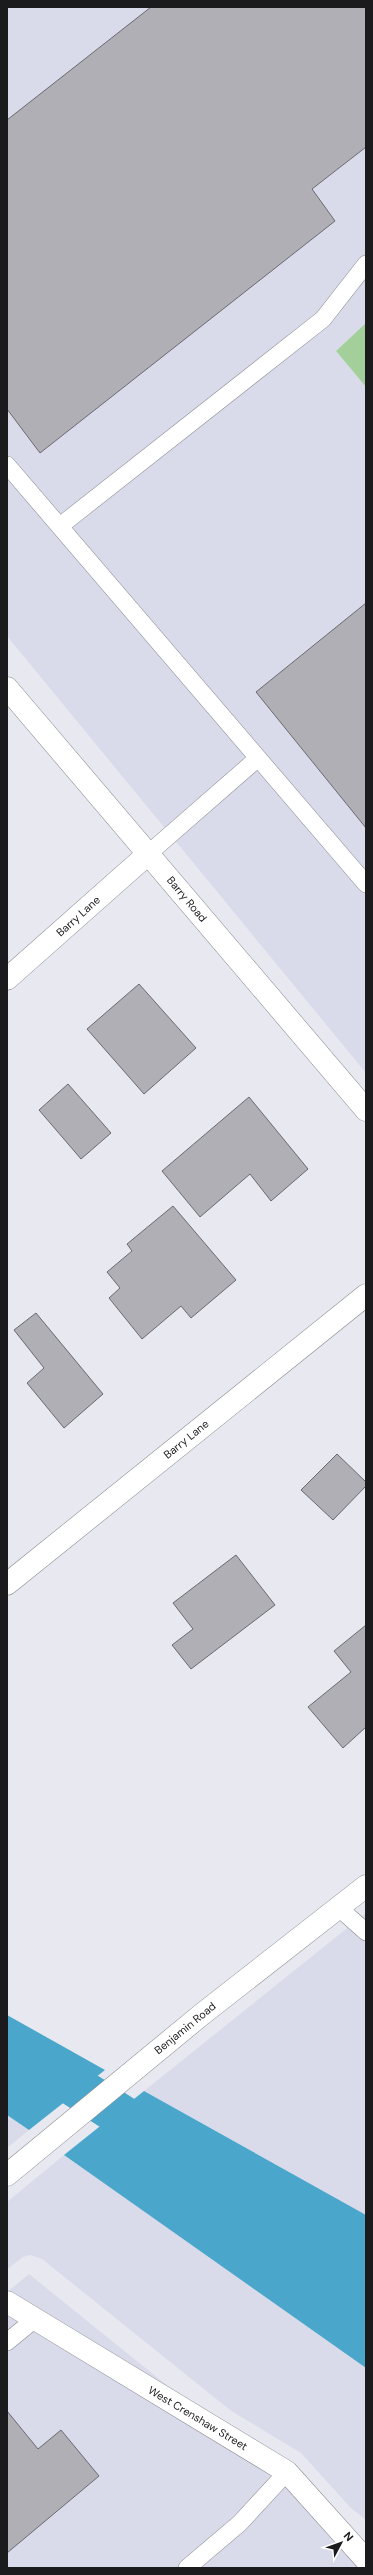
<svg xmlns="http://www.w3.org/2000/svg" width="373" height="2575" font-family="'DM Sans',sans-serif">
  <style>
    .built { fill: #d9dbea }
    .green { fill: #a3d09a }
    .water { fill: #4aa7cb }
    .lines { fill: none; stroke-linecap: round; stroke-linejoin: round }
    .canal { stroke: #4aa7cb; stroke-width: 42 }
    .building { fill: #b1afb6; stroke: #6b6970 }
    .lane-casing { stroke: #88898f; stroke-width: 18 }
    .street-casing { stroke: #88898f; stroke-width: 23 }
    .secondary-casing { stroke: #88898f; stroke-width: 23 }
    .lane { stroke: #fff; stroke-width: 17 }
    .street { stroke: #fff; stroke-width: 22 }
    .secondary { stroke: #fff; stroke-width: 22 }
    .labels { text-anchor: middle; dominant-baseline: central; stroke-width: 3; stroke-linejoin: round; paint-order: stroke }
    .street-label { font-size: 11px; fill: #1b1b1e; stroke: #fff }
  </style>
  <rect width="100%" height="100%" fill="#e7e8f0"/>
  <path class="built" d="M7 7H366V323L336 351 366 387V1073L7 636Z
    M366 1913V2215L144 2091Z
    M7 2115 29 2130 7 2148Z
    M64 2155 366 2368V2520L351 2508 301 2453 230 2410 42 2259 30 2255 23 2257 7 2269V2202Z
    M29 2274 366 2546V2568H7V2292Z"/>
  <path class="green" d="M366 323V387L336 351Z"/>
  <path class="water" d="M7 2015 105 2070 29 2130 7 2115Z
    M144 2091 366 2215V2368L64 2155Z"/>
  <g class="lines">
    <path class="canal" d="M7 2050 45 2067 166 2144"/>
  </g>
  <path class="building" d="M151 7H366V147L312 189 335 221 40 453 7 409V120Z
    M366 603V828L256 692Z
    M139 984 196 1048 144 1094 87 1029Z
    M68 1084 111 1133 81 1159 39 1110Z
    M249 1097 308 1169 271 1201 250 1174 200 1217 162 1171Z
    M173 1206 236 1280 191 1318 181 1306 142 1339 109 1298 120 1288 107 1272 132 1251 127 1244Z
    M36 1313 103 1394 64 1428 27 1383 44 1368 14 1330Z
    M337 1454 366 1482V1486L333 1520 301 1490Z
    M236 1555 275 1605 191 1669 172 1645 193 1629 173 1603Z
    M366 1625V1727L343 1748 308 1707 351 1672 334 1651Z
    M7 2411 38 2449 61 2430 99 2476 7 2553Z"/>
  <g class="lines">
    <defs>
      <path id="lane" d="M7 465 366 884
        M60 526 323 319 366 264
        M148 854 258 758
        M339 1908 366 1932
        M7 2342 35 2319
        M187 2568 240 2523 287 2472"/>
      <path id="street" d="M7 979 148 854
        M7 1584 366 1295
        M7 2302 287 2472 366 2560"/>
      <path id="secondary" d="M7 688 366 1110
        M7 2175 201 2015 366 1886"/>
    </defs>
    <use href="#lane" class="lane-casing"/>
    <use href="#street" class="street-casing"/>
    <use href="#secondary" class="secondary-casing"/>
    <use href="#lane" class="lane"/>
    <use href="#street" class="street"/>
    <use href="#secondary" class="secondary"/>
  </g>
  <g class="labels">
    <g class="street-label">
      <text transform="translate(187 899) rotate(50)">Barry Road</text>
      <text transform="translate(78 916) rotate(-42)">Barry Lane</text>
      <text transform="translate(186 1439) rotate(-39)">Barry Lane</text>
      <text transform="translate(185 2028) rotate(-39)">Benjamin Road</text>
      <text transform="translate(198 2418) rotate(31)">West Crenshaw Street</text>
    </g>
  </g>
  <rect width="373" height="2575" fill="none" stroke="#1b1b1e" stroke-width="16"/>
  <g transform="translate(341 2543) rotate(49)" stroke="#ffffff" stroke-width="3" paint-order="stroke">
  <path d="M0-3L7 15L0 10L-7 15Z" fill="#1b1b1e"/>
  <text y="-6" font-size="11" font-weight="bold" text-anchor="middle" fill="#1b1b1e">N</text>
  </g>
</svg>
